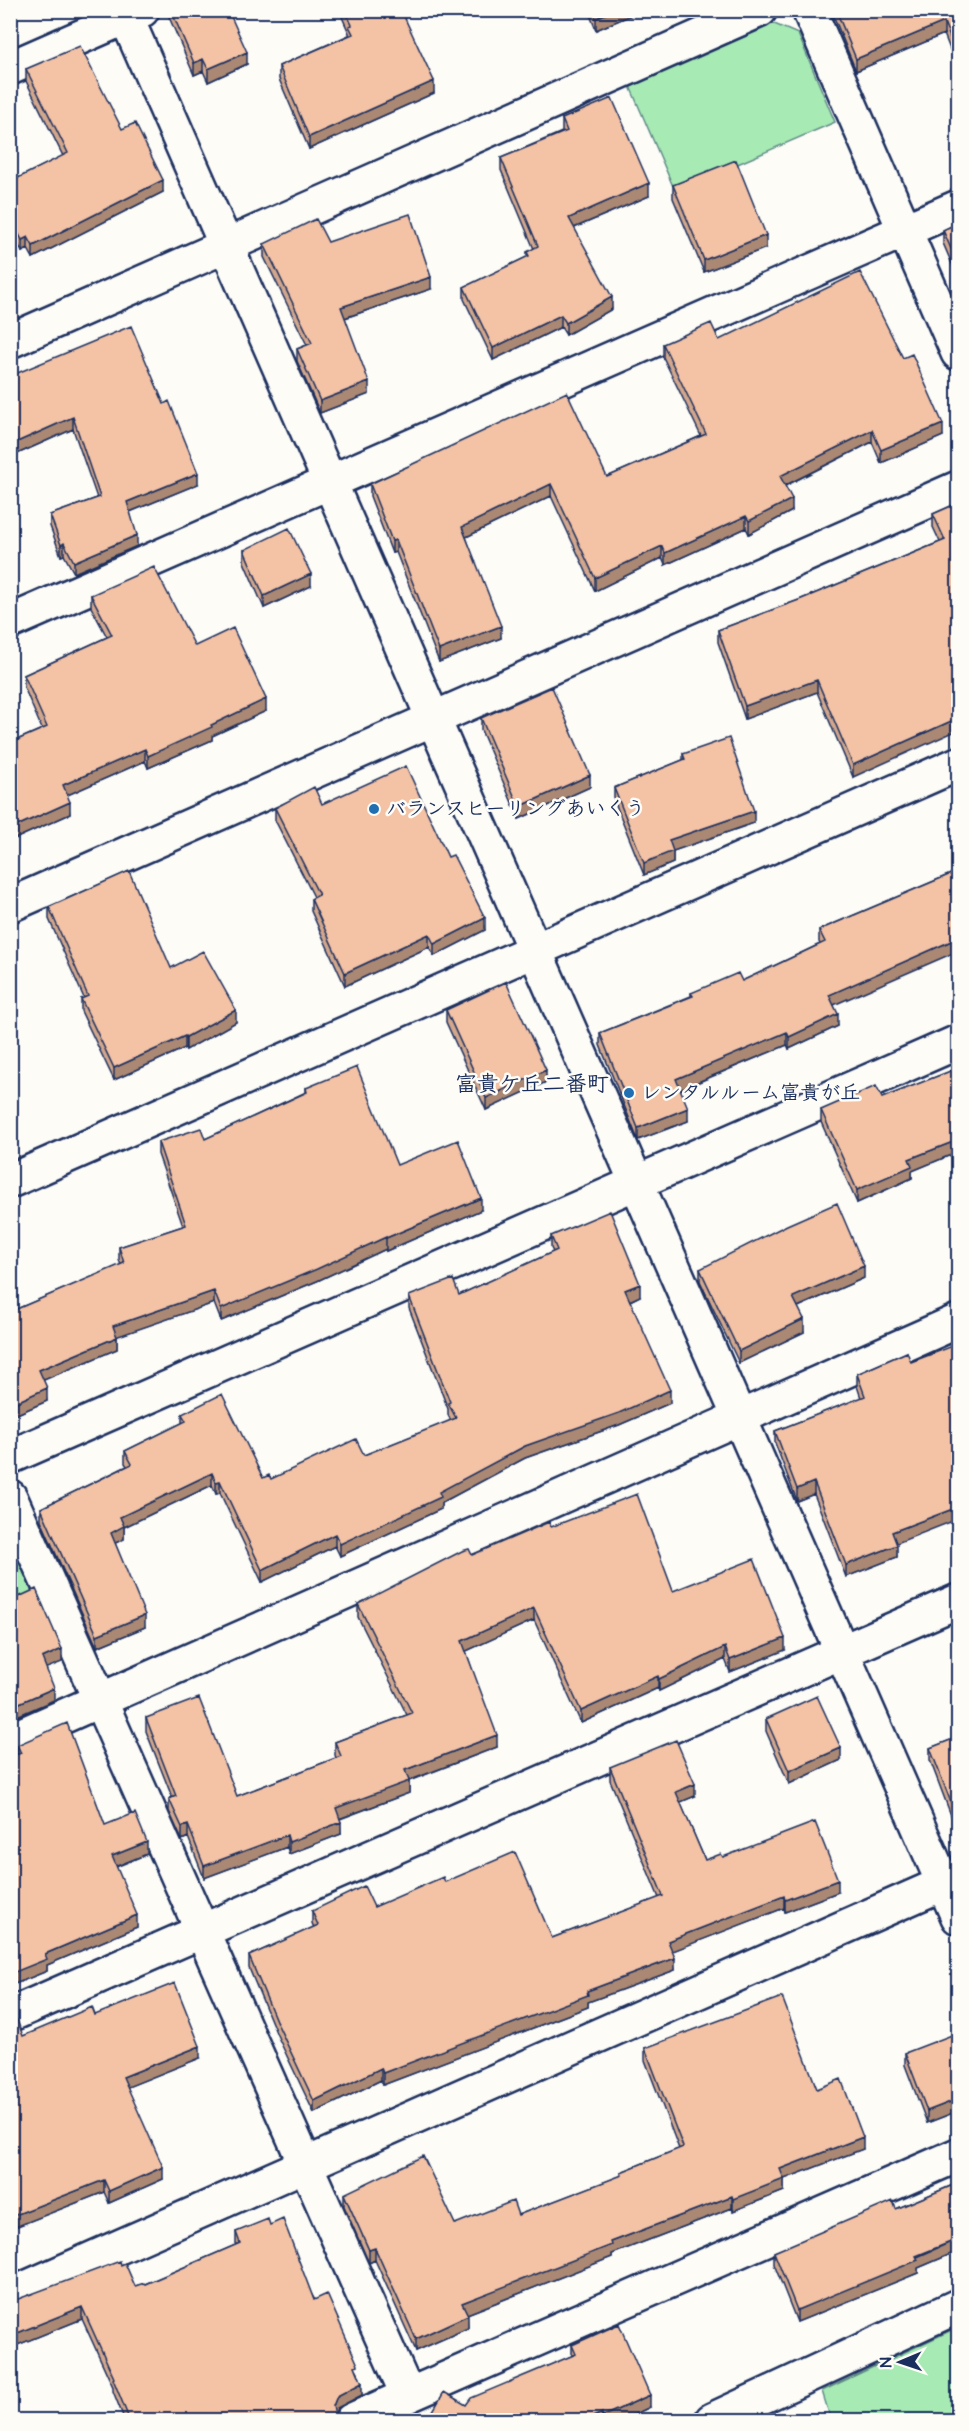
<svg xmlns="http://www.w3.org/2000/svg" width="969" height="2431" font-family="'Architects Daughter','Klee One',sans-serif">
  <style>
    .green { fill: #a7eab4; stroke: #618c89; stroke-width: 1.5 }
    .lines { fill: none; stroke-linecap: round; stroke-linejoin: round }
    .street-casing { stroke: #1b2f5e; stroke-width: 38 }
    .secondary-casing { stroke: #1b2f5e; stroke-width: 38 }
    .street { stroke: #fdfcf7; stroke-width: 33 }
    .secondary { stroke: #fdfcf7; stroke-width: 33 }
    .wall { fill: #d2a78d; stroke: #1b2f5e; stroke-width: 1.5 }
    .shaded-wall { fill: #ab8873; stroke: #1b2f5e; stroke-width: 1.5 }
    .building { fill: #f4c2a4; stroke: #1b2f5e; stroke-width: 1.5 }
    .poi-dot { fill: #1f6fb2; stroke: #fdfcf7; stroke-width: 2 }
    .labels { text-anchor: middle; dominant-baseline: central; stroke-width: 5; stroke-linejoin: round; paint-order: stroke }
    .poi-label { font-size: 20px; font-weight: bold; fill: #1b2f5e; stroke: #fdfcf7; text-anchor: start }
    .quarter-label { font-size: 22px; font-weight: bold; fill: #1b2f5e; stroke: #fdfcf7 }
  </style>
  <rect width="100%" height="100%" fill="#fdfcf7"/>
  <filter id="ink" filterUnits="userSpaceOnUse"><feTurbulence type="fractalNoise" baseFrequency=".0167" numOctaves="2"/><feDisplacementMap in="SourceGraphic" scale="12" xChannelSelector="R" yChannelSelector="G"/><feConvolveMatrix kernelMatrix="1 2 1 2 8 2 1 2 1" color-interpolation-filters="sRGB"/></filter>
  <g filter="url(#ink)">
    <path class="green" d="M772 23 798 34 835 122 675 191 629 84Z
      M10 1533 34 1590 11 1600H10Z
      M958 2327V2420H831L822 2391Z"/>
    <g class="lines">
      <defs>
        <path id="street" d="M123 10 958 1917
          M809 10 958 353
          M10 68 142 10
          M10 341 760 10
          M10 622 958 207
          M10 905 958 488
          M10 1181 958 764
          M10 1457 958 1042
          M10 1497 408 2396
          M10 1740 958 1321
          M10 2015 958 1601
          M10 2295 958 1877
          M352 2420 958 2155"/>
        <path id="secondary" d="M712 2420 958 2306"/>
      </defs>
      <use href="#street" class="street-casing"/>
      <use href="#secondary" class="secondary-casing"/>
      <use href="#street" class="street"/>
      <use href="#secondary" class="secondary"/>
    </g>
    <path class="wall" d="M166 10H228L247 64 208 82 203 71 194 75Z
      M339 10H401L434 93 309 149 279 79V66L349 35V33Z
      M588 10H643L596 30Z
      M831 10H958V70L944 34 856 71Z
      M26 69 122 129 163 192 33 258 28 249 22 252 10 228V182L63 156 26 81Z
      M562 119 649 196 574 228 612 309 566 335 561 327 493 360 464 299V287L527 257V252L534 249 501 170V158L562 132Z
      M673 185 766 248 704 272 673 198Z
      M958 223V278L943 243V230Z
      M328 242 431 289 345 318 369 394 320 413 297 361V349L307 345 264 257V244Z
      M719 340 903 358 943 436 881 463 872 442 785 486 792 511 749 534 746 528 665 565 662 558 595 591 551 496 466 537 501 638 439 662 396 552 392 553 370 496V484L607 477 701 436 663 357V344Z
      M10 376 198 484 130 512 137 546 74 573 64 555 61 556 50 526V515L97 498 73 429 17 454 10 438Z
      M958 503 853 777 817 692 745 719 718 642V630L799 600 940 542 933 527V514Z
      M244 550 311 586 264 608 244 562Z
      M91 595 195 646 266 711 212 736V740L148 768 145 761 67 795 70 814 10 841V743L42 729 24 687V675L107 637 91 607Z
      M481 718 590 787 519 819 481 730Z
      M683 754 754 823 673 851V863L644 875 614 800V788L683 760Z
      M322 804 448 857 485 930 434 956 429 947 345 986 311 911V899L314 897 275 820V808Z
      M958 871 834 1005 838 1026 789 1049 787 1045 680 1090 688 1121 638 1140 600 1045V1033L691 996V993L742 981 820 944 819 942V930Z
      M49 907 171 968 236 1022 186 1050 185 1048 114 1080 81 1011V999L84 998 49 919Z
      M446 1010 546 1082 486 1110 446 1022Z
      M958 1068V1152L912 1171V1178L857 1203 821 1122V1110L882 1098Z
      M306 1088 397 1165 481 1210 386 1251V1249L317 1281 221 1321 214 1303 117 1336V1349L43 1380 47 1401 10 1417V1308L12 1311 121 1265 119 1260V1247L183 1226 158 1154V1142L205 1139 306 1092Z
      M551 1236 640 1296 630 1301 670 1403 619 1425 525 1458 441 1503V1509L340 1556 335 1546 262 1582 220 1493 216 1494 212 1485 124 1527V1539L115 1543 145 1627 97 1647 41 1520V1508L127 1466 125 1463V1451L182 1423V1414L263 1478 271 1479 364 1455 451 1421 448 1415V1409L409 1308V1296L459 1295 553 1252 551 1248Z
      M700 1269 864 1278 798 1307 804 1332 739 1363 700 1281Z
      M907 1352 896 1543 897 1557 846 1577 814 1494 797 1501 775 1443V1431L861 1398 857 1386V1374Z
      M551 1527 785 1650 730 1672 725 1659 659 1691 658 1688 581 1723 534 1620 466 1651 497 1747 409 1781V1793L340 1819 341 1834 289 1854 287 1847 204 1878 188 1837 182 1840 169 1811V1799L172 1797 146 1731V1718L237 1796 336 1758 335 1755V1742L407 1715 358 1617V1604L472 1555Z
      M766 1719 841 1760 789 1784 766 1731Z
      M958 1737V1815L952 1818 930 1760V1748Z
      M17 1745 105 1825 147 1854 116 1867 137 1927 47 1965V1971L10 1986V1757L17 1754Z
      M610 1767 695 1796 680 1802 705 1860 723 1857 838 1892 785 1912 784 1908 672 1951 675 1970 588 2002V2007L383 2085 381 2080 314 2113 277 2035 249 1968V1956L314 1928 312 1923V1911L374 1907 445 1882 552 1938 659 1898 610 1780Z
      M95 2015 200 2058 127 2087 163 2179 109 2203 104 2192 10 2229V2021L23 2036Z
      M958 2037V2111L927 2123 905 2065V2053Z
      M645 2048 817 2089 863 2149 784 2179V2191L733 2211 732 2208 612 2254V2257L467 2314 468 2328 416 2351 375 2260 369 2263 344 2206V2194L455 2224 518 2215 621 2176V2172L679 2149 645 2060Z
      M958 2183V2251L918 2268V2273L797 2322 774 2264V2252L896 2209Z
      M270 2225 358 2372 362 2395 337 2408 335 2415 339 2421H125L113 2391V2387L82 2319 10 2348V2302L121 2265 135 2286 145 2284 236 2245V2232Z
      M572 2345 650 2407 621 2421H427L466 2405 572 2356Z"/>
    <path class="shaded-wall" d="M614 10H643L596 30V18Z
      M944 22V34L856 71V59Z
      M247 52V64L208 82V69Z
      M203 59V71L194 75V63Z
      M434 81V93L309 149V137Z
      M163 180V192L33 258V246Z
      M649 183V196L569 230V218Z
      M766 235V248L704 272V260Z
      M28 237V249L22 252V240Z
      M431 277V289L341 319V307Z
      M612 297V309L566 335V323Z
      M561 315V327L493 360V348Z
      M369 382V394L320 413V401Z
      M73 417V429L17 454V442Z
      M943 424V436L881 463V450Z
      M872 430V442L780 488V476Z
      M198 473V484L127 513V502Z
      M551 484V496L462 539V527Z
      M792 499V511L749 534V521Z
      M746 516V528L665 565V553Z
      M137 535V546L74 573V562Z
      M396 540V552L392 553V541Z
      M64 543V555L61 556V545Z
      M662 546V558L595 591V578Z
      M311 574V586L264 608V596Z
      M501 626V638L439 662V650Z
      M817 680V692L745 719V706Z
      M266 699V711L212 736V740L148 768V756L211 725Z
      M958 718V730L853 777V765Z
      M145 749V761L63 797V785Z
      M590 775V787L519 819V807Z
      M70 802V814L10 841V829Z
      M754 811V823L673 851V863L644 875V863L669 840Z
      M485 918V930L434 956V944Z
      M429 934V947L345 986V973Z
      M958 938V951L829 1007V995Z
      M236 1010V1022L186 1050V1037Z
      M838 1014V1026L789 1049V1037Z
      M787 1032V1045L676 1091V1079Z
      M185 1036V1048L114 1080V1068Z
      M546 1070V1082L486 1110V1098Z
      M688 1108V1121L638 1140V1128Z
      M958 1140V1152L912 1171V1178L857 1203V1190L909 1159Z
      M481 1198V1210L386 1251V1238Z
      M386 1237V1249L317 1281 221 1321V1309Z
      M864 1266V1278L793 1309V1297Z
      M640 1284V1296L625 1303V1290Z
      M214 1291V1303L113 1338V1326Z
      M804 1319V1332L739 1363V1351Z
      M117 1337V1349L39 1382V1370Z
      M47 1388V1401L10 1417V1405Z
      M670 1390V1403L619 1425 525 1458 441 1503V1509L340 1556V1544L525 1446Z
      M212 1473V1485L124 1527V1539L111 1545V1533L120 1517Z
      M220 1481V1493L216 1494V1482Z
      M814 1482V1494L797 1501V1489Z
      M958 1507V1519L892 1545V1532Z
      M335 1534V1546L262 1582V1570Z
      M897 1545V1557L846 1577V1565Z
      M534 1608V1620L462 1653V1641Z
      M145 1615V1627L97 1647V1635Z
      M785 1638V1650L730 1672V1660Z
      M725 1647V1659L659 1691V1679Z
      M62 1649V1662L42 1670V1658Z
      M658 1676V1688L581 1723V1711Z
      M54 1688V1700L10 1719V1707Z
      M497 1735V1747L408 1781H409V1793L336 1820V1808L405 1770Z
      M841 1748V1760L789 1784V1771Z
      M695 1784V1796L676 1804V1792Z
      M958 1803V1815L952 1818V1805Z
      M341 1822V1834L289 1854V1842Z
      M188 1825V1837L182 1840V1827Z
      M287 1835V1847L204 1878V1866Z
      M147 1842V1854L112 1868V1856Z
      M838 1880V1892L785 1912V1900Z
      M784 1896V1908L668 1953V1941Z
      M137 1915V1927L47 1965V1971L10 1986V1974L45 1954Z
      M675 1958V1970L588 2002V2007L383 2085V2073L587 1991Z
      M200 2046V2058L123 2089V2077Z
      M381 2068V2080L314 2113V2101Z
      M958 2099V2111L927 2123V2111Z
      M863 2137V2149L784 2179V2191L733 2211V2199L780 2169Z
      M163 2167V2179L109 2203V2191Z
      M104 2180V2192L10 2229V2217Z
      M732 2196V2208L612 2254V2257L462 2316V2303L611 2242Z
      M958 2239V2251L918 2268V2273L797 2322V2310Z
      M375 2248V2260L369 2263V2250Z
      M82 2307V2319L10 2348V2336Z
      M468 2315V2328L416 2351V2339Z
      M362 2383V2395L337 2408 333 2419V2406L337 2396Z
      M650 2395V2407L621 2421H603V2416Z
      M602 2413V2421H583Z"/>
    <path class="building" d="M171 10H228L247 52 208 69 203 59 194 63Z
      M345 10H401L434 81 309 137 279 66 353 34 349 26 352 25Z
      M593 10H614L596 18Z
      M836 10H958V58L944 22 856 59Z
      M80 46 122 129 135 123 163 180 33 246 28 237 22 240 10 217V182L68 153 26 69Z
      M612 98 649 183 569 218 612 297 566 323 561 315 493 348 464 287 529 256 527 252 538 246 501 158 567 131 562 119Z
      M736 160 766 235 704 260 673 185Z
      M410 214 431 277 341 307 369 382 320 401 297 349 312 343 264 244 316 219 328 242Z
      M958 223V265L943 230Z
      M860 272 903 358 912 354 943 424 881 450 872 430 780 476 792 499 749 521 746 516 665 553 662 546 595 578 551 484 462 527 501 626 439 650 396 540 392 541 370 484 567 392 607 477 706 434 663 344 711 323 719 340Z
      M131 326 164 404 169 401 198 473 127 502 137 535 74 562 64 543 61 545 50 515 100 497 73 417 17 442 10 427V376Z
      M958 503V718L853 765 817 680 745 706 718 630 799 600 945 540 933 514Z
      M289 528 311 574 264 596 244 550Z
      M154 567 195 646 233 628 266 699 211 725 212 727 148 756 145 749 63 785 70 802 10 829V743L47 727 24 675 112 635 91 595Z
      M552 687 590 775 519 807 481 718Z
      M729 738 754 811 669 840 673 851 644 863 614 788 685 759 683 754Z
      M406 766 448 857 453 855 485 918 434 944 429 934 345 973 311 899 319 895 275 808 314 787 322 804Z
      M129 871 171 968 203 951 236 1010 186 1037 185 1036 114 1068 81 999 88 996 49 907Z
      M958 871V938L829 995 838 1014 789 1037 787 1032 676 1079 688 1108 638 1128 600 1033 693 996 691 993 738 973 742 981 825 942 819 930Z
      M506 982 546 1070 486 1098 446 1010Z
      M357 1067 397 1165 458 1140 481 1198 386 1238V1237L317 1269 221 1309 214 1291 113 1326 117 1337 39 1370 47 1388 10 1405V1308L12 1311 124 1263 119 1247 186 1225 158 1142 201 1128 205 1139 307 1092 306 1088Z
      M958 1068V1140L909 1159 912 1166 857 1190 821 1110 876 1086 882 1098Z
      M837 1203 864 1266 793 1297 804 1319 739 1351 700 1269 787 1225Z
      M610 1211 640 1284 625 1290 670 1390 619 1413 525 1446 439 1492 441 1497 340 1544 335 1534 262 1570 220 1481 216 1482 212 1473 120 1517 124 1526 111 1533 145 1615 97 1635 41 1508 132 1464 125 1451 186 1421 182 1414 222 1394 263 1478 269 1475 271 1479 356 1439 364 1455 456 1418 448 1403 450 1402 409 1296 453 1279 459 1295 557 1250 551 1236Z
      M958 1344V1507L892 1532 897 1545 846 1565 814 1482 797 1489 775 1431 865 1396 857 1374 907 1352 911 1362Z
      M637 1494 673 1591 754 1559 785 1638 730 1660 725 1647 659 1679 658 1676 581 1711 534 1608 462 1641 497 1735 405 1770 409 1781 336 1808 341 1822 289 1842 287 1835 204 1866 188 1825 182 1827 169 1799 176 1796 146 1718 199 1698 237 1796 341 1756 335 1742 412 1713 358 1604 462 1551 469 1549 472 1555 549 1522 551 1527Z
      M36 1589 62 1649 42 1658 54 1688 10 1707V1601Z
      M817 1696 841 1748 789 1771 766 1719Z
      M67 1723 105 1825 135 1813 147 1842 112 1856 137 1915 45 1954 47 1959 10 1974V1757L21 1753 17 1745Z
      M958 1737V1803L952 1805 930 1748Z
      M676 1740 695 1784 676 1792 705 1860 721 1854 723 1857 815 1822 838 1880 785 1900 784 1896 668 1941 675 1958 587 1991 588 1995 383 2073 381 2068 314 2101 277 2023 249 1956 318 1925 312 1911 364 1886 374 1907 443 1877 445 1882 515 1852 552 1938 663 1896 610 1767Z
      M175 1983 200 2046 123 2077 163 2167 109 2191 104 2180 10 2217V2021L17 2020 23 2036 92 2007 95 2015Z
      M782 1997 817 2089 841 2079 863 2137 780 2169 784 2179 733 2199 732 2196 611 2242 612 2245 462 2303 468 2315 416 2339 375 2248 369 2250 344 2194 423 2156 455 2224 513 2201 518 2215 622 2175 621 2172 683 2147 645 2048Z
      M957 2033 958 2037V2099L927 2111 905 2053Z
      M958 2183V2239L916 2256 918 2260 797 2310 774 2252 893 2201 896 2209Z
      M268 2219 270 2225 283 2219 314 2300 327 2294 358 2365 355 2366 362 2383 337 2396 333 2406 335 2416 339 2421H130L113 2379 114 2378 82 2307 10 2336V2302L120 2261 121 2265 125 2263 135 2286 144 2283 145 2284 240 2243 236 2232Z
      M619 2324 650 2395 603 2416 602 2413 583 2421H427L444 2392 466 2405 471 2398 576 2354 572 2345Z
      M26 2416 28 2421H15Z
      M377 2418 378 2421H368Z"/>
  </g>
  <g class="poi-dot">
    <circle cx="374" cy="809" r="6"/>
    <circle cx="629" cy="1093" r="6"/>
  </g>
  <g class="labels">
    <g class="poi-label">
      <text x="386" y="809">バランスヒーリングあいくう</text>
      <text x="641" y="1093">レンタルルーム富貴が丘</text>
    </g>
    <g class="quarter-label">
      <text x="532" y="1084">富貴ケ丘二番町</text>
    </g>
  </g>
  <rect width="969" height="2431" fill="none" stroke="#fdfcf7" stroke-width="36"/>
  <rect x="18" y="18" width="933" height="2395" fill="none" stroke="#1b2f5e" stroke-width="2" filter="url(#ink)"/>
  <g transform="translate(900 2362) rotate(268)" stroke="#fdfcf7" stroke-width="4.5" paint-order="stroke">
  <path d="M0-4.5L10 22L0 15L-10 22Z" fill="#1b2f5e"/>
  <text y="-9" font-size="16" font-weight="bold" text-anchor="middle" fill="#1b2f5e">N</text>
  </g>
</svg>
